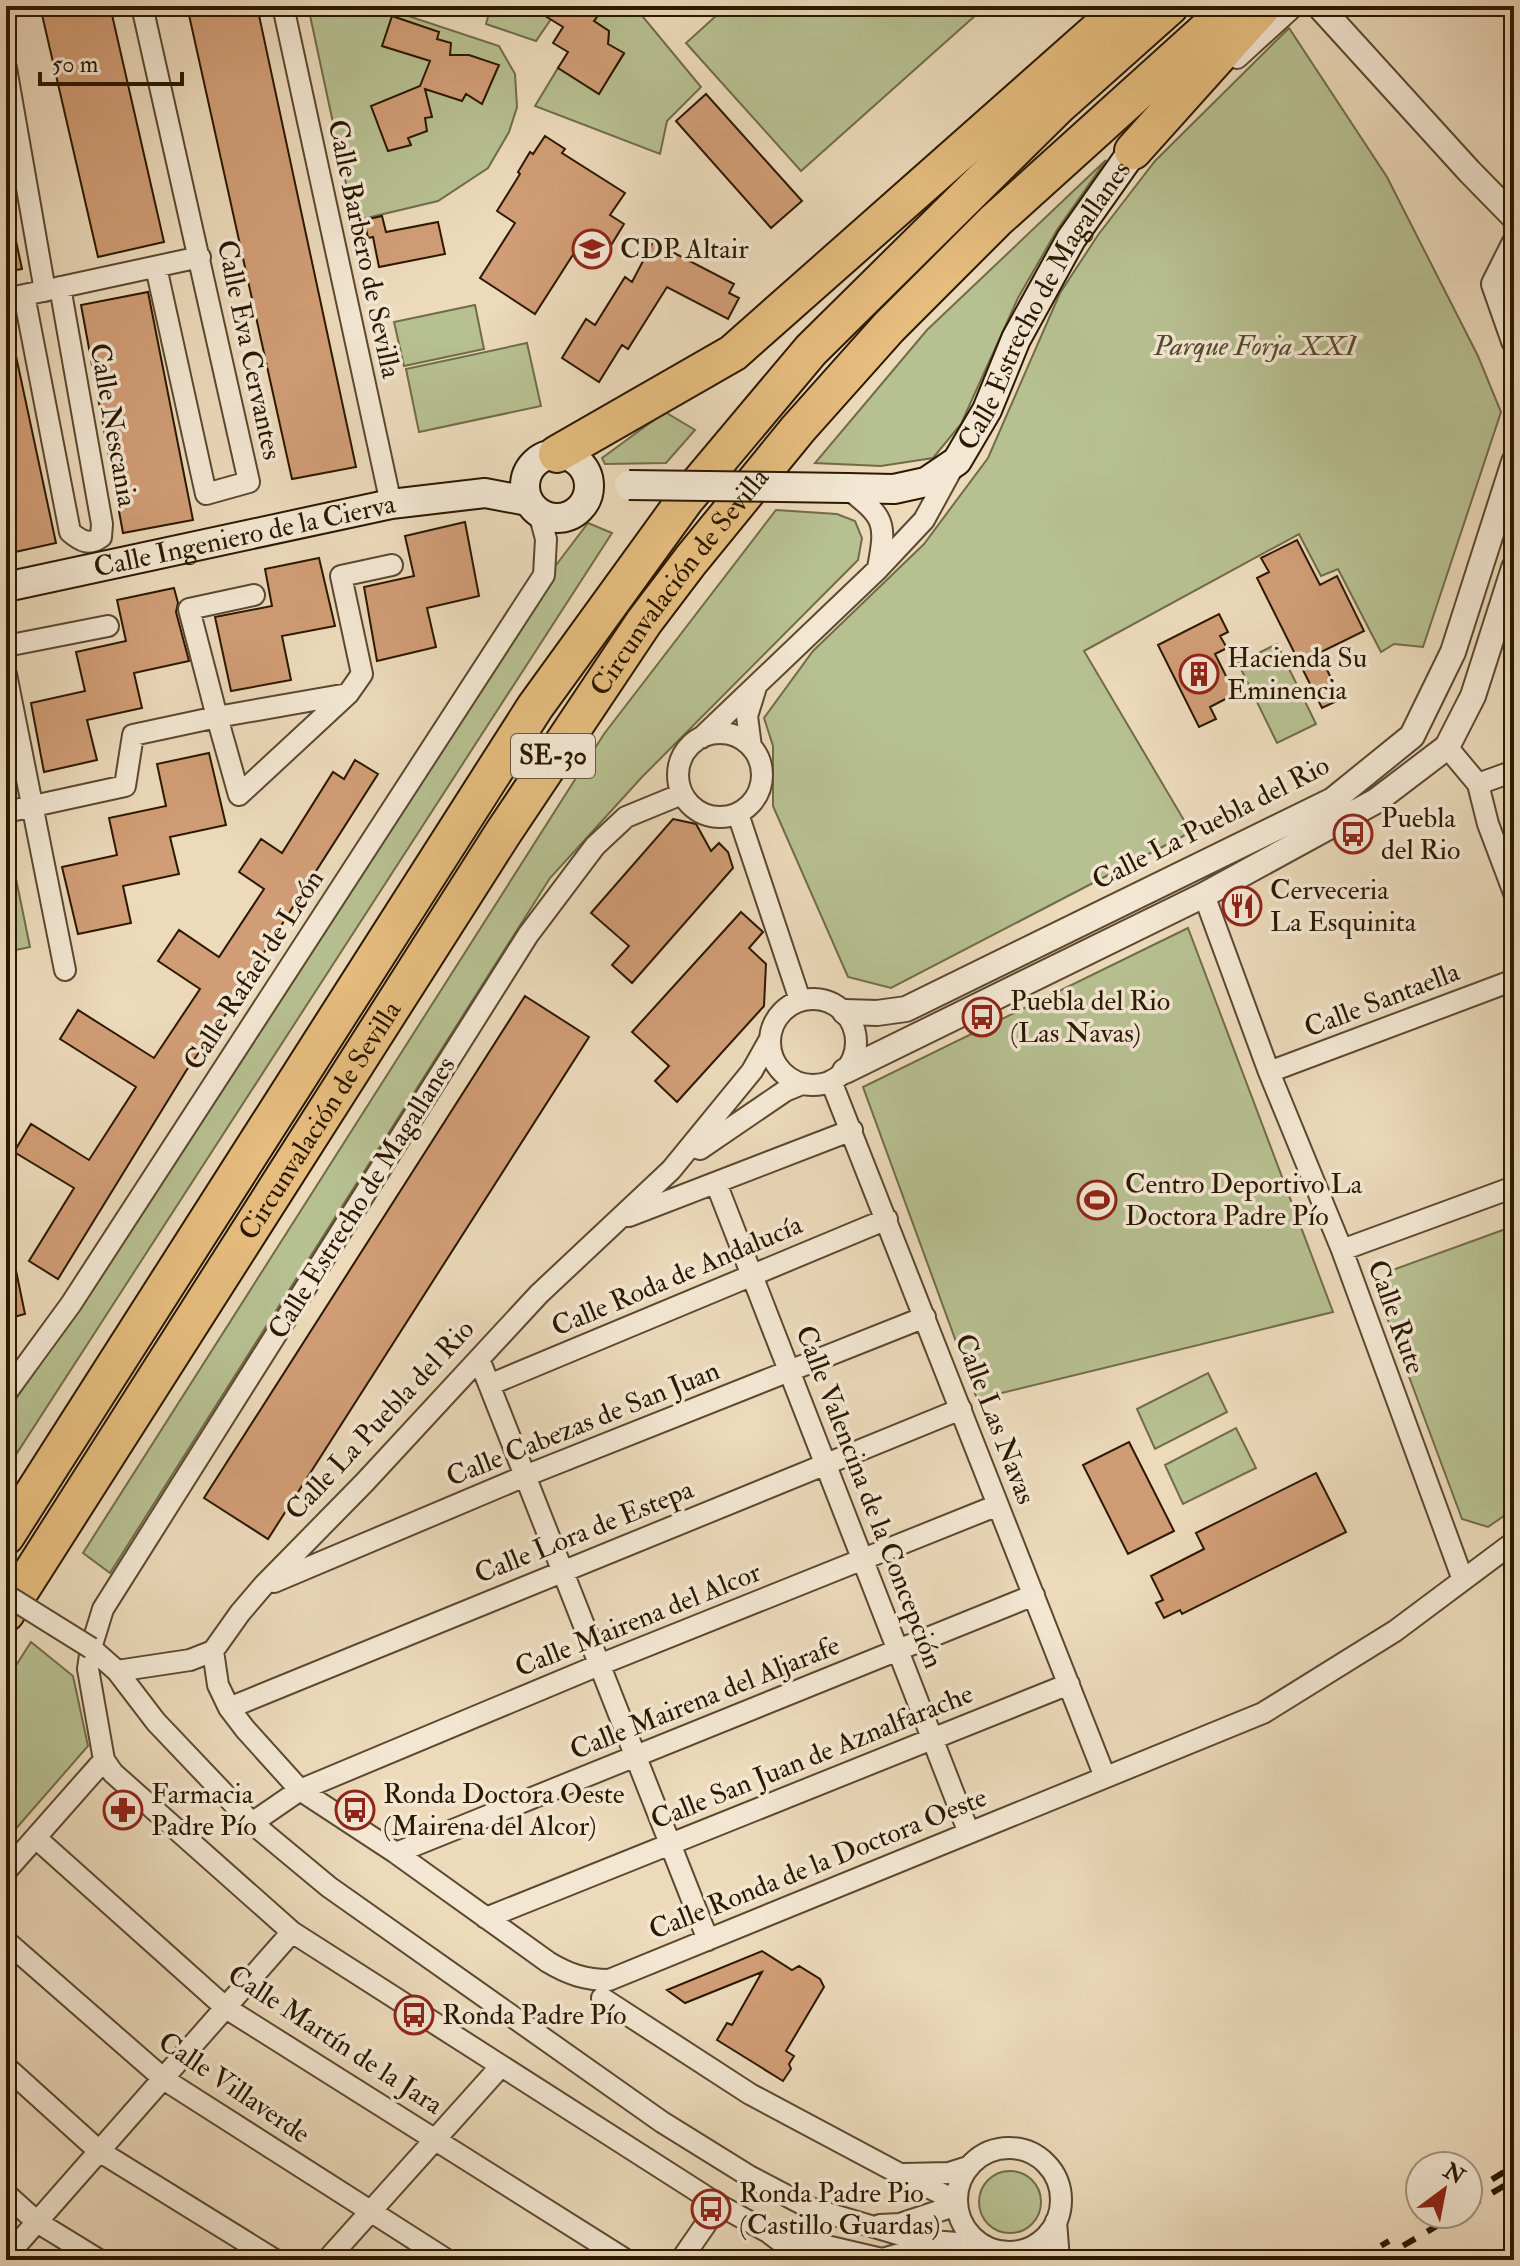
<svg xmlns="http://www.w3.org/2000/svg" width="1520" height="2266" font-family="'IM FELL Double Pica',serif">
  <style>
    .green { fill: #b7c091; stroke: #716c48; stroke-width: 2 }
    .building { fill: #d19d76; stroke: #2b1800; stroke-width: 2 }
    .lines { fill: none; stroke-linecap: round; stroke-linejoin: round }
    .minor-casing { stroke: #5b482f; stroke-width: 24 }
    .tertiary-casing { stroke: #5b482f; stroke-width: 28 }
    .secondary-casing { stroke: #2b1800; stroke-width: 32 }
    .motorway-casing { stroke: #2b1800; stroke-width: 40 }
    .minor { stroke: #f3e7d3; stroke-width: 20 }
    .tertiary { stroke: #f3e7d3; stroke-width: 24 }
    .secondary { stroke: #f3e7d3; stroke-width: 28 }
    .motorway { stroke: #e6bd7e; stroke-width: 36 }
    .rail { stroke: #2b1800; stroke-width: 6; stroke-dasharray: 14 14; stroke-linecap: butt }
    .minor-bridge-casing { stroke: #5b482f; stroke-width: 24; stroke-linecap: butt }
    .secondary-bridge-casing { stroke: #2b1800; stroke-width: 32; stroke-linecap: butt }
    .minor-bridge { stroke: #f3e7d3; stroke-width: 20 }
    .secondary-bridge { stroke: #f3e7d3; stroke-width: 28 }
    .labels { text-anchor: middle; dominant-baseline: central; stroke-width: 7; stroke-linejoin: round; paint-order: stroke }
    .shield { fill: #f3e7d3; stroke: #67563f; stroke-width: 2 }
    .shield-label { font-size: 26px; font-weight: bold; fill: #2b1800 }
    .street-label { font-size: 28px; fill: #2b1800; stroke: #f3e7d3 }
    .poi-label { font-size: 28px; fill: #2b1800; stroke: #f3e7d3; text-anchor: start }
    .park-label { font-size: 28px; font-style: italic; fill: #554a2c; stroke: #f3e7d3 }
  </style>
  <rect width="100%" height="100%" fill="#ecdabb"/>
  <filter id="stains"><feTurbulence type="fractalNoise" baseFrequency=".0025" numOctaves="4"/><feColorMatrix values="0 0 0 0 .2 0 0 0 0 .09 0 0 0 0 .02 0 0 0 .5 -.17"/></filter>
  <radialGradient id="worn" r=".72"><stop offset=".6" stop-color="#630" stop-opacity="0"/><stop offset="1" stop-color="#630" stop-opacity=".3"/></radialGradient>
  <path class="green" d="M308 6H378L499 46 515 74 517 107 509 132 488 168 438 201 354 221Z
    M491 6H529L551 19 536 41 486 24Z
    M590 6H634L701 87 667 121 660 154 535 106 558 68 599 93 624 54 608 44 609 31 594 21 600 13Z
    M727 6H986L801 171 686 43Z
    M1289 28 1387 177 1478 356 1501 412 1423 647 1394 644 1381 652 1338 569 1321 576 1299 534 1084 651 1191 832 891 988 848 977 773 806V746L764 718 813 651 924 544 988 458 1060 293 1098 235 1155 161Z
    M1106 160 1057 230 1018 298 961 424 933 458 881 466 815 463 927 330Z
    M475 305 484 349 404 366 394 322Z
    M527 343 541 406 419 432 406 369Z
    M665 412 695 430 666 463 605 464 602 458Z
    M776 510 837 514 855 521 862 538 858 560 642 777 550 878 110 1573 83 1553 604 734Z
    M588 523 612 533 6 1470V1413L76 1313 550 573Z
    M1277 644 1316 724 1277 743 1238 663Z
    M6 830 30 947 6 952Z
    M1188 928 1333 1312 977 1399 863 1087Z
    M1514 1226V1509L1488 1527 1462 1519 1379 1296 1387 1272Z
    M1208 1373 1227 1412 1155 1449 1137 1409Z
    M1236 1428 1256 1468 1183 1504 1165 1465Z
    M31 1642 73 1676 88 1746 6 1840V1681Z
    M979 2202a31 31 0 1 1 62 0a31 31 0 1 1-62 0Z"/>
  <path class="building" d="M40 6H110L164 242 98 257Z
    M187 6H257L356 467 292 479Z
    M529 6H590L600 13 594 21 609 31 608 44 624 53 599 94 558 68 568 52 553 43 563 27Z
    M392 16 439 32 437 39 451 43 450 55H469L499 65 482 104 466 94 462 101 425 89 432 117 425 118 427 131 408 138 411 145 388 151 371 106 420 86 430 61 382 46Z
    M706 94 802 201 771 228 676 121Z
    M545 136 565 149 562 153 625 193 610 215 624 224 599 265 576 250 535 314 480 278 515 223 497 211 520 174 518 172 530 152 533 154Z
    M382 216 386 232 438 222 445 254 379 267 373 237 368 238 364 220Z
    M6 227H13L22 269 6 272Z
    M653 242 734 284 729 293 739 298 728 319 667 287 628 349 622 345 599 382 562 358 586 319 595 325 625 277 632 282Z
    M148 292 193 520 123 533 81 305Z
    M13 342 56 543 6 554V343Z
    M465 522 479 596 427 608 436 647 377 661 364 587 414 576 405 536Z
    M1297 540 1320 585 1337 576 1364 631 1319 653 1341 699 1322 708 1257 578 1269 572 1261 558Z
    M319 558 335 626 282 636 291 680 231 691 215 617 272 606 265 569Z
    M174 588 178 603 176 612 189 661 134 673 142 708 87 720 97 760 44 772 31 703 85 691 76 652 126 641 117 600Z
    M1219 614 1228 632 1220 636 1227 648 1215 654 1235 694 1210 707 1216 719 1199 727 1158 645Z
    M209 753 226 825 170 837 179 874 123 886 131 923 78 934 62 867 117 855 109 818 166 806 157 764Z
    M355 760 378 774 249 976 251 978 186 1071 58 1279 29 1261 74 1188 14 1152 31 1124 89 1160 136 1087 60 1039 78 1010 154 1058 200 989 158 961 179 930 219 957 264 889 239 872 261 839 282 853 333 772 344 779Z
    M673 819 696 824 711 851 719 843 728 852 733 868 632 983 612 965 629 946 591 913Z
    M741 912 763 932 749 948 766 964 764 1006 677 1102 655 1081 669 1066 632 1032Z
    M525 996 589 1037 268 1539 204 1498Z
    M13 1256 25 1314 6 1319V1257Z
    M1129 1442 1174 1531 1128 1554 1083 1465Z
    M1316 1473 1346 1532 1182 1614 1180 1610 1164 1618 1156 1603 1163 1600 1151 1576 1204 1549 1196 1533Z
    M762 1951 792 1970 799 1966 820 1979 824 1987 786 2051 794 2056 789 2064 791 2069 783 2081 717 2040 727 2023 732 2025 762 1972 685 2003 667 1990Z"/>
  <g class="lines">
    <defs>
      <path id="minor" d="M142 6 249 482 206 494 156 267
        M283 6 391 504
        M1237 58 1294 6
        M6 68 45 291
        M24 295 70 532C81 541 89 546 101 537L102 524 60 287
        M6 299 200 257
        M847 488C884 517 887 521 878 568
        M6 646 108 626
        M6 674 65 970
        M348 694 217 717 239 795 348 694 362 674 341 576 392 565
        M678 775a42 42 0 1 1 84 0a42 42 0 1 1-84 0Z
        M701 738 878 569 924 520 953 467
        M751 747 747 716 756 687
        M1447 747 1478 784 1488 824 1514 893
        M1478 784 1514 771
        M682 794 626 817 595 846 528 935 103 1609 91 1648 88 1669 104 1760 113 1773 292 1932 719 2205 768 2232 805 2260
        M6 812 125 786 133 735 217 717 189 609 254 595
        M738 814 800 1000
        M1204 895 1269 1072 1342 1250 1463 1580
        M770 1042a43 43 0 1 1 86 0a43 43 0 1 1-86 0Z
        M1269 1072 1514 980
        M831 1081 1105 1777
        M700 1149 785 1091 802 1084
        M716 1183 969 1833
        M629 1216 852 1130
        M1342 1250 1514 1187
        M479 1359 708 1940
        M489 1385 887 1219
        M6 1393 71 1304 544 575 546 539 539 513
        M274 1582 525 1476 925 1317
        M91 1648 117 1671 156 1722 252 1823 329 1887 662 2122 749 2176 810 2208 918 2240 983 2245
        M213 1651 218 1685 229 1708 245 1729 300 1790 396 1853 548 1962C568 1974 585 1980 609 1980L1263 1713 1395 1631 1514 1542
        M117 1671 190 1660 213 1651 240 1613 263 1586 365 1482 539 1294 671 1170 752 1071 770 1039
        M229 1708 961 1409
        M252 1823 300 1790 599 1665 998 1505
        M36 1838 226 2008 626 2260
        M396 1853 1034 1595
        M6 1871 104 1760
        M486 1918 1069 1684
        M6 1941 165 2080 447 2260
        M602 1998 750 2094 900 2174 957 2201
        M6 2067 99 2151 275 2260
        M957 2200a52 52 0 1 1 104 0a52 52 0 1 1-104 0Z
        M904 2174 949 2173 968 2167
        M6 2194 37 2222 99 2260
        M1056 2221 1059 2260
        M880 2225 900 2224 957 2205
        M779 2235 882 2259 903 2253 918 2240
        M6 2257 292 1932
        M327 2260 501 2066
        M681 2260 719 2205"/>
      <path id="tertiary" d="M1319 6 1469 171 1514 217
        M1514 244 1494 284 1514 341
        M845 1012 877 1013 906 1009 1333 800 1412 736 1453 652 1514 462
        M845 1071 1204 895 1376 801 1447 747 1473 696 1514 568"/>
      <g id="secondary">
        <circle cx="557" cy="486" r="32"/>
        <path id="s1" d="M847 488 894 489 926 482 957 461 987 410 1016 339 1071 239 1133 151"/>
        <path id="s2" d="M6 587 391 504 485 493 528 501"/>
      </g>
      <g id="motorway">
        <path d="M1133 151 1263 6"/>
        <path d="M557 454 733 353 1125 6"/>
        <path d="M6 1536 535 707 685 500 811 350 1059 105 1170 6"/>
        <path id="s3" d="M6 1613 503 833 644 622 691 560 798 429 889 327 996 220 1233 6"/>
      </g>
    </defs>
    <use href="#minor" class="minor-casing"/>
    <use href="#tertiary" class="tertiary-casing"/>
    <use href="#secondary" class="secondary-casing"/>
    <use href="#motorway" class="motorway-casing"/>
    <use href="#minor" class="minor"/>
    <use href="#tertiary" class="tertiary"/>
    <use href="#secondary" class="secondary"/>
    <use href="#motorway" class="motorway"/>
    <path class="rail" d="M1468 2194 1514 2166
      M1468 2207 1514 2180
      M1357 2260 1389 2241
      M1379 2260 1457 2214"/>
    <defs>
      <path id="minor-bridge" d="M6 1595 91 1648"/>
      <path id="secondary-bridge" d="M629 485 847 488"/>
    </defs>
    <use href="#minor-bridge" class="minor-bridge-casing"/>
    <use href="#secondary-bridge" class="secondary-bridge-casing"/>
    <use href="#minor-bridge" class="minor-bridge"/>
    <use href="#secondary-bridge" class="secondary-bridge"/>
  </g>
  <defs>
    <symbol id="school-ring" viewBox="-11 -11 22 22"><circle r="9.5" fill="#f3e7d3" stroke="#8f2418" stroke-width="1.5"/><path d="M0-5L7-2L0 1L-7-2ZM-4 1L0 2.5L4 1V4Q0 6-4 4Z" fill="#8f2418"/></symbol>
    <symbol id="building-ring" viewBox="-11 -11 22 22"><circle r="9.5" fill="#f3e7d3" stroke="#8f2418" stroke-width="1.5"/><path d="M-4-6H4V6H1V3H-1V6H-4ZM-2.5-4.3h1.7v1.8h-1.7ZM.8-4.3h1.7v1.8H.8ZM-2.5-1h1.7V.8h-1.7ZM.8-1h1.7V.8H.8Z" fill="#8f2418"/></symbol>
    <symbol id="bus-ring" viewBox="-11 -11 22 22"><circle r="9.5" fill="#f3e7d3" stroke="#8f2418" stroke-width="1.5"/><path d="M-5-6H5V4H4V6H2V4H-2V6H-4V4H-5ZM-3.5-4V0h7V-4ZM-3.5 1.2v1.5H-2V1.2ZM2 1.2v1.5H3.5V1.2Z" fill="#8f2418"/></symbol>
    <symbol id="restaurant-ring" viewBox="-11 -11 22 22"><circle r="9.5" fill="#f3e7d3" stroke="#8f2418" stroke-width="1.5"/><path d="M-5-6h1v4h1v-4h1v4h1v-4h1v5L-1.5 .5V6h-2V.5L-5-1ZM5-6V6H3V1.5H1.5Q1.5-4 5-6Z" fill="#8f2418"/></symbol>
    <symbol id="stadium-ring" viewBox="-11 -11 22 22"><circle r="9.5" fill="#f3e7d3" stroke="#8f2418" stroke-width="1.5"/><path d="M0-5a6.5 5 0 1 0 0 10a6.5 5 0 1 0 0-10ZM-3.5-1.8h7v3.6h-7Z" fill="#8f2418"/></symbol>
    <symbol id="pharmacy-ring" viewBox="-11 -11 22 22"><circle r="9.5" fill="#f3e7d3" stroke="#8f2418" stroke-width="1.5"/><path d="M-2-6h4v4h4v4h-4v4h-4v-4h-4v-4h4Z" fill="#8f2418"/></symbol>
  </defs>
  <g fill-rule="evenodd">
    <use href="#school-ring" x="570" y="227" width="44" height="44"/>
    <use href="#building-ring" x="1177" y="652" width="44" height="44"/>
    <use href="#bus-ring" x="1331" y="812" width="44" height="44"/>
    <use href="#restaurant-ring" x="1220" y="884" width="44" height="44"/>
    <use href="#bus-ring" x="960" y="995" width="44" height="44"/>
    <use href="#stadium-ring" x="1075" y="1178" width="44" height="44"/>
    <use href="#pharmacy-ring" x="101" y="1788" width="44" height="44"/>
    <use href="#bus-ring" x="333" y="1788" width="44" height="44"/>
    <use href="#bus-ring" x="392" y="1993" width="44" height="44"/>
    <use href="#bus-ring" x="689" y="2187" width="44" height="44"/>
  </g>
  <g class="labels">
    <rect class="shield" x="511" y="734" width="84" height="44" rx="6"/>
    <g class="shield-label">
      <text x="553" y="756">SE-30</text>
    </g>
    <g class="street-label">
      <text transform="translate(364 249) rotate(78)">Calle Barbero de Sevilla</text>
      <text stroke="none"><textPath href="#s1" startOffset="296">Calle Estrecho de Magallanes</textPath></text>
      <text transform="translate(249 350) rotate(78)">Calle Eva Cervantes</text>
      <text transform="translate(113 425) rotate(80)">Calle Nescania</text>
      <text stroke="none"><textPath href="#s2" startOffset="244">Calle Ingeniero de la Cierva</textPath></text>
      <text stroke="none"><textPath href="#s3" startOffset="1232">Circunvalación de Sevilla</textPath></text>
      <text transform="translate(1211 823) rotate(-27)">Calle La Puebla del Rio</text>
      <text transform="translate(254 970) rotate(-57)">Calle Rafael de León</text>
      <text transform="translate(1382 1000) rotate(-21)">Calle Santaella</text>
      <text stroke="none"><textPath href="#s3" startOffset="584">Circunvalación de Sevilla</textPath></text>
      <text transform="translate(362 1198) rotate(-58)">Calle Estrecho de Magallanes</text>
      <text transform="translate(677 1276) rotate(-23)">Calle Roda de Andalucía</text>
      <text transform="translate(1396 1317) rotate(70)">Calle Rute</text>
      <text transform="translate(995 1419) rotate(69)">Calle Las Navas</text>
      <text transform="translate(380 1420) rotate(-47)">Calle La Puebla del Rio</text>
      <text transform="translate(583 1424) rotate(-22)">Calle Cabezas de San Juan</text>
      <text transform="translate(869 1497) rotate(69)">Calle Valencina de la Concepción</text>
      <text transform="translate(584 1532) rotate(-22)">Calle Lora de Estepa</text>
      <text transform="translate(638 1620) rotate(-22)">Calle Mairena del Alcor</text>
      <text transform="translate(705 1698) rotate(-22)">Calle Mairena del Aljarafe</text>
      <text transform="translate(812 1757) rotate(-22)">Calle San Juan de Aznalfarache</text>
      <text transform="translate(818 1864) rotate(-22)">Calle Ronda de la Doctora Oeste</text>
      <text transform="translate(335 2040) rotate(33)">Calle Martín de la Jara</text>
      <text transform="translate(234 2088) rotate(34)">Calle Villaverde</text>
    </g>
    <g class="poi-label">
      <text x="620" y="249">CDP Altair</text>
      <text x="1227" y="658">Hacienda Su<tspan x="1227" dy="32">Eminencia</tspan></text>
      <text x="1381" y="818">Puebla<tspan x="1381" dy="32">del Rio</tspan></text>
      <text x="1270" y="890">Cerveceria<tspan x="1270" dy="32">La Esquinita</tspan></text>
      <text x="1010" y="1001">Puebla del Rio<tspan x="1010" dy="32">(Las Navas)</tspan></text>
      <text x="1125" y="1184">Centro Deportivo La<tspan x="1125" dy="32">Doctora Padre Pío</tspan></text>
      <text x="151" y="1794">Farmacia<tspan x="151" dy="32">Padre Pío</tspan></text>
      <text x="383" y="1794">Ronda Doctora Oeste<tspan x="383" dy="32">(Mairena del Alcor)</tspan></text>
      <text x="442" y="2015">Ronda Padre Pío</text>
      <text x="739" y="2193">Ronda Padre Pio<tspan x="739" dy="32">(Castillo Guardas)</tspan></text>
    </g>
    <g class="park-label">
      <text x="1255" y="346">Parque Forja XXI</text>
    </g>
  </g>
  <rect width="1520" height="2266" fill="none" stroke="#ecdabb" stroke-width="32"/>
  <rect x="8" y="8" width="1504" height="2250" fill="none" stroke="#2b1800" stroke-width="4"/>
  <rect x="16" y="16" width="1488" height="2234" fill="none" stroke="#2b1800" stroke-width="2"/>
  <g transform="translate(1444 2190) rotate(32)"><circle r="38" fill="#f3e7d3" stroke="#a3947f" stroke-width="2"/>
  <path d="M0-6L14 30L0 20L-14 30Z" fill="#8f2418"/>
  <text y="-12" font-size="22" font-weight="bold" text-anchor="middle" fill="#2b1800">N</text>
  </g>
  <path d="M40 72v12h142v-12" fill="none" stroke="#2b1800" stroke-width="4"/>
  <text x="52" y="72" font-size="24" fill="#2b1800" stroke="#f3e7d3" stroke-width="6" paint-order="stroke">50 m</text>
  <rect width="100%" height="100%" filter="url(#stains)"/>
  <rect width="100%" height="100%" fill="url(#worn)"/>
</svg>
